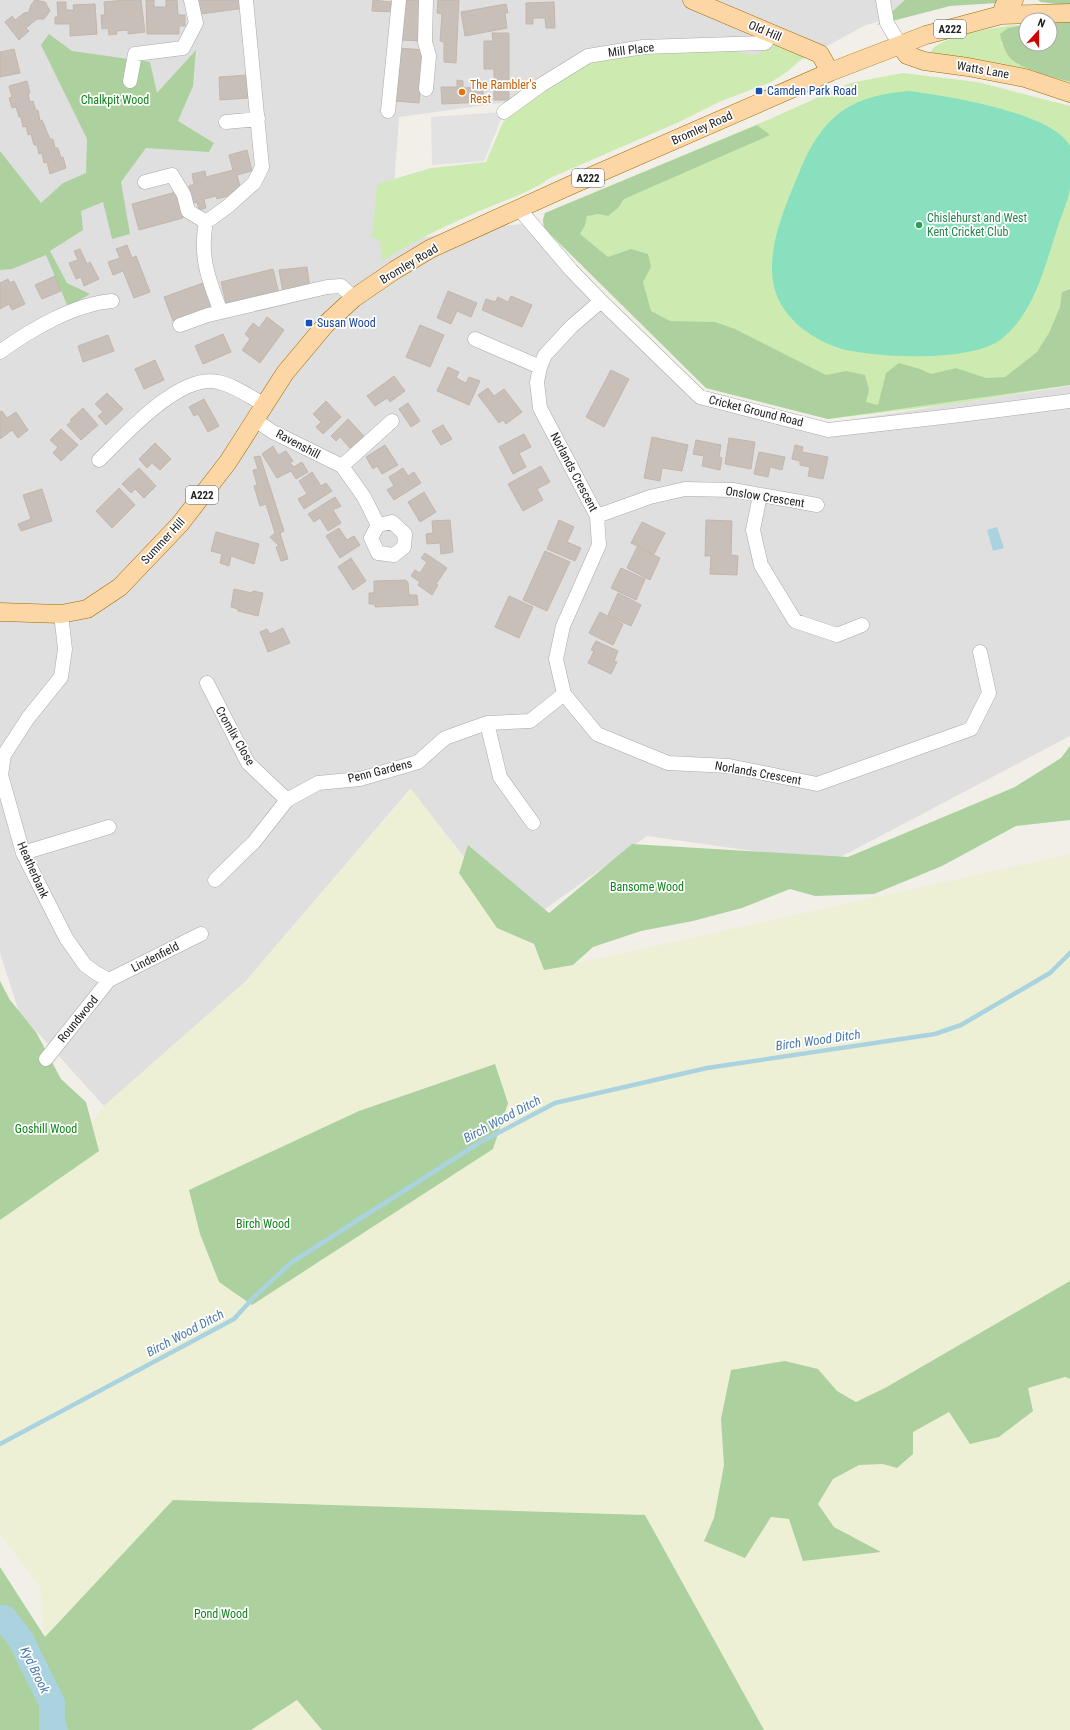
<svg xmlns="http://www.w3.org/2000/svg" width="1070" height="1730" font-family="'Roboto Condensed',sans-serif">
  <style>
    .residential { fill: #e0dfdf }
    .farmland { fill: #eef0d5 }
    .grass { fill: #cdebb0 }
    .forest { fill: #add19e }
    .pitch { fill: #88e0be }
    .parking { fill: #e2e2e2 }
    .water { fill: #aad3df }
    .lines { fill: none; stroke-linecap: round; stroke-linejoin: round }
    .stream { stroke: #aad3df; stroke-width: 4.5 }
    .river { stroke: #aad3df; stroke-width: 26 }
    .building { fill: #c7bfb8; stroke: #c4b6ab }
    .minor-casing { stroke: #a9a9a9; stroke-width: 15 }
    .major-casing { stroke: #a06b00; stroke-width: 19 }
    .minor { stroke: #fff; stroke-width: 14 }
    .major { stroke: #fcd6a4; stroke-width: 18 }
    .transit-dot { fill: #1a4fb4; stroke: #fff; stroke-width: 1.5 }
    .food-dot { fill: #e8710a; stroke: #fff; stroke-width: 1.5 }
    .leisure-dot { fill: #2e9e5b; stroke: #fff; stroke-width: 1.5 }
    .labels { text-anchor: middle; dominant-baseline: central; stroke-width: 3.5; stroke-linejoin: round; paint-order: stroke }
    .shield { fill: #fff; stroke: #646464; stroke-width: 1 }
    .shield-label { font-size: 11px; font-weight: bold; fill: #222 }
    .street-label { font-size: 12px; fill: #222; stroke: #fff }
    .food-label { font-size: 12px; fill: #c56008; stroke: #fff; text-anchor: start }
    .transit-label { font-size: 12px; fill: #164399; stroke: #fff; text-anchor: start }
    .park-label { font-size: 12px; fill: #0c8416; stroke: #fff }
    .leisure-label { font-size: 12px; fill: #27864d; stroke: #fff; text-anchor: start }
    .water-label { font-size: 13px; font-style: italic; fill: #4a7aab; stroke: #fff }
  </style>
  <rect width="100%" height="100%" fill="#f2efe9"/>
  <path class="residential" d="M0 0H950L947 3 866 25 797 62 399 117 390 242 527 223 704 391 829 423 1070 386V736L831 862 647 836 520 927 410 789 245 982 104 1106 19 1012 0 953Z"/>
  <path class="farmland" d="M411 789 550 969 1070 854V1730H91L44 1637 40 1588 0 1534V1219L39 1192 104 1106 245 982Z"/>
  <path class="grass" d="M1018 25 1008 28 1001 43C1004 47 1006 53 1009 57 1014 64 1025 66 1032 71L934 53 931 51C940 36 1001 26 1018 25Z
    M780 45 805 56 787 72 771 82 719 102 679 122 550 178C528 194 500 202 475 213 443 227 412 242 382 261L380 240 372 238 377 184 431 168 486 162 503 122 543 87 590 59 641 50 725 48 742 53 757 55 771 46Z
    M903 73 977 82 1070 106V385L953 404 828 419 706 388 544 228 543 220 545 213 770 119 850 83Z"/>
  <path class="forest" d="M905 0H1003L997 3 950 6 877 25Z
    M1038 0H1070V6L1041 2Z
    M1070 19V82C1056 78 1017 68 1009 57 1005 52 1001 41 1000 34L1008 28 1026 24V44H1050V21Z
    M49 34 72 51 150 62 157 93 196 50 193 86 178 121 214 143 209 152 146 148 121 182 130 234 112 239 103 202 81 211 83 230 50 251 67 283 90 294 68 307 46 255 12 269 0 270V151L41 203 63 183 86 173 87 139 41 45Z
    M757 125 770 135 624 199 618 208 608 216 598 214 587 216 585 225 580 234 608 257 631 249 648 254 651 267 643 282 651 311 670 321 715 322 735 329 826 375 846 371 865 375 869 390 866 402 878 405 886 373 899 363 920 369 931 374 956 368 986 378 1005 377 1037 352 1049 333 1060 307 1062 292 1070 289V385L828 419 706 388 544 228 543 220 545 213Z
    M1070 746V820L1016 826 942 866 874 894 815 896 790 889 742 908 693 921 641 931 593 947 573 965 544 970 534 944 497 928 459 873 468 845 549 913 632 844 848 857 1015 787 1061 758Z
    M0 981 10 1000 36 1032 61 1079 86 1102 99 1151 0 1220Z
    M495 1064 508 1103 493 1149 252 1305 219 1282 200 1234 189 1190 359 1111Z
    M1070 1281V1379L1065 1377 1028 1388 1033 1411 999 1437 970 1444 949 1412 913 1432V1454L897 1468 883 1464 859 1465 833 1479 818 1504 834 1527 881 1552 803 1561 789 1519 771 1517 745 1558 704 1541 714 1518 724 1465 721 1419 731 1370 785 1361 818 1369 837 1391 856 1402 885 1388Z
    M173 1500 645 1515 764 1730H322L297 1700 251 1730H0V1567L45 1637Z"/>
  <path class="pitch" d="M909 91C946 96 1052 112 1070 146 1070 160 1070 174 1070 187 1069 200 1062 213 1058 226 1045 265 1036 309 1004 337 976 363 878 358 842 349 814 341 783 319 775 290 764 253 785 207 799 173 822 117 848 96 909 91Z"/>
  <path class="parking" d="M504 112 484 161 432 165 431 117Z"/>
  <path class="water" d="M997 527 1004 548 993 551 987 530Z"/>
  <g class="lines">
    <path class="stream" d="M0 1444 234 1319 254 1297 292 1262 479 1143 555 1103 707 1068 935 1034 961 1025 1050 973 1070 953"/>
    <path class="river" d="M0 1618H4L21 1640 52 1703V1727L55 1730"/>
  </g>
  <path class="building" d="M35 0 45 2 50 11 44 19H37L26 28 29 31 19 40 5 22 12 16 15 20 24 13 29 12 31 5Z
    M125 0H141L145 32 128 34V30L116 31 117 34 109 35 108 28 102 29 101 15H105L104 2Z
    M146 0H154V7H166V0H177L178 15H185V26H179V34H147Z
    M206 0H243L245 8 201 14 198 1Z
    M373 0 391 2 390 7H396V12L372 11Z
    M404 0H423L420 41 402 40Z
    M438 0H459L456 63 444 62V42L440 41 442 14 437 13Z
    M57 2H66V10H74L73 5 95 4 97 34 70 36V24H55V17H58Z
    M554 2 555 28H546L545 18H533V24H526V3Z
    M506 4 508 13H505L507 28 465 36 461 12Z
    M492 33H509V100H494V69H484V41H493Z
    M399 48 423 50 419 103 395 101Z
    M14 49 20 73 0 77V52Z
    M247 75 248 98 220 100 219 77Z
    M457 80 463 81V88L482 87 485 102 442 104 441 87H457Z
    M27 81 30 93 28 94 30 102 33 101 36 111 38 110 40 121 42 120 50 139H53L55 148H58L61 158 63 157 66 168 50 174 47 162 44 163 42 153 39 154 37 145H34L31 134 28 135 26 126 23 127 21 117H19L16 107 12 108 9 98 12 97 9 86Z
    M247 150 252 171 237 175 241 190 231 192 232 195 217 199 216 196 204 199 206 208 199 210 197 202 194 203 189 186 194 184 192 174 205 171 206 177 233 170 229 155Z
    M176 192 183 218 139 230 132 204Z
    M127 245 132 258 136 256 150 292 134 298 123 271 113 275 108 262 120 258 116 249Z
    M80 249 87 264 90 262 99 279 84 286 81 277 76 279 69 263 78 260 74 251Z
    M307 267 310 289 283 293 279 270Z
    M273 269 279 294 227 307 221 282Z
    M55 276 61 291 42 299 35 285Z
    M8 279 10 283 14 281 25 304 12 310 9 304 0 309V283Z
    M203 283 212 307 173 321 164 297Z
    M448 291 477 303 471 317 457 311 451 324 437 318Z
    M511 296 532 305 522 327 482 310 486 299 495 302 498 297 508 302Z
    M267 317 284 330 260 363 242 350 250 339 245 334 253 323 259 328Z
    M420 325 444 335 430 367 406 357Z
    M223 334 231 352 203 364 195 346Z
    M108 335 114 351 83 362 78 346Z
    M155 360 164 380 144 389 135 369Z
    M448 367 459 372 456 378 466 383 469 377 480 381 469 405 437 391Z
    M611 370 629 379 604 427 586 417Z
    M394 376 405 391 390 402 387 398 375 406 367 396Z
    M488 388 494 396 504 389 522 412 506 424 503 420 499 423 478 395Z
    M107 393 123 409 106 425 98 416 103 412 95 404Z
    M204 399 219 426 208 432 198 414 194 416 189 407Z
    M326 401 341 417 323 434 316 427 321 422 313 414Z
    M408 403 420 421 411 427 399 409Z
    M83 408 98 425 81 440 67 425 72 421 70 420Z
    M2 411 7 418 16 412 28 430 18 438 12 430 0 439V412Z
    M348 419 364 436 351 449 340 437 336 441 331 436Z
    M443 425 452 439 441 445 432 431Z
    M61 429 78 445 61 461 53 453 58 447 50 440Z
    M524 434 531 447 519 453 526 467 513 474 499 447Z
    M652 437 688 445 682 471 662 468 660 481 644 478Z
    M729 438 755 442 751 469 725 464Z
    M696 440 721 445 719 457 722 458 720 470 702 466 704 456 693 454Z
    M155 443 171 459 160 470 152 463 147 468 139 459Z
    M385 445 398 465 382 474 377 466 373 469 366 457Z
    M795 445 803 447 802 452 828 457 823 479 808 476 810 467 800 465V461L792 459Z
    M273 446 278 455 286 451 293 461 290 463 294 467 302 462 308 472 296 479 291 471 277 478 262 454Z
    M759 452 785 457 782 470 770 467 768 477 754 474Z
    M260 456 284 531 280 533 288 559 281 561 276 547 279 546 270 537 275 533 266 504 260 506 254 486 257 485 253 470 258 469 254 457Z
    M541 466 550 482 537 489 543 500 523 511 508 484Z
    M139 468 156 486 144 498 135 489 131 493 122 484Z
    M403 468 408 476 414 472 421 483 394 500 387 490 394 486 389 477Z
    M312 472 321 486 326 483 332 491 304 509 298 499 307 494 299 481Z
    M119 488 135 505 112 528 96 511Z
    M42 489 52 521 21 531 18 524 31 519 23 495Z
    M424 492 436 512 420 522 408 502Z
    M335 497 341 506 333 510 341 523 328 531 320 518 314 522 308 514Z
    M450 520 453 552 441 554 440 543 427 544 426 534 433 533 432 521Z
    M559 520 574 527 567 542 581 548 575 561 547 549Z
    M706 520 732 521 731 555 738 556 737 575 710 574 711 556H705Z
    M642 522 665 533 654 554 631 543Z
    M339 528 347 540 354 536 360 545 340 558 326 536Z
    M216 532 259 544 254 564 231 556 229 566 220 563 222 554 211 551Z
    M637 547 660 558 650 580 627 568Z
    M545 551 570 562 547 611 523 600Z
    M425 553 447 568 436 584 438 585 432 595 418 585 420 582 411 576 415 570 420 573 427 562 421 558Z
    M351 558 366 581 353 590 338 567Z
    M621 568 645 579 636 600 611 588Z
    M406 580V582H408L409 595H417L418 605 375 607V604H369V593H374V581Z
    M234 589 252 593 253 591 263 593 258 616 238 611V609L231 607Z
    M618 593 641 605 631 626 608 615Z
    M509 596 533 607 519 638 495 627Z
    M600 612 623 624 613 645 589 633Z
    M283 628 290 643 268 652 260 632 267 629 270 634Z
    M596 641 618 651 614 661 617 662 611 674 588 663 594 651 591 650Z"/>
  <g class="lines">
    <defs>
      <path id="minor" d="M883 0 887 23 900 45
        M130 81 135 54 183 48 196 23 191 0
        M426 89 429 56 425 42 426 0
        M388 111 399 0
        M504 112 541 85 588 56 643 47 765 43 771 34
        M226 122 258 119
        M145 182 172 175 184 195 188 211 206 222
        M520 210 571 270 601 301 700 397 828 430 952 416 1070 401
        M601 301 572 326 545 355 540 367 537 382 540 408 597 516 599 545 563 626 556 659 564 694 597 734 668 763 729 766 817 784 971 729 989 693 980 652
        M221 312C209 281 199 256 206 222L227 207 254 183 262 167 246 0
        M180 325 208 315 327 287 341 286 354 298
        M475 339 540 367
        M0 352C30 330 74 304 112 301
        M255 420 273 432 342 466
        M99 460C124 436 179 373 218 382 234 385 250 397 265 405
        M760 495 753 530 761 565 795 621 837 635 862 625
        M597 516 650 497 685 489 733 490 817 505
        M392 522 405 534 404 547 394 555 378 553 371 538 378 525Z
        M378 525 364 497 342 466 392 421
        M61 614 65 649 61 677 28 718 4 755 1 775 23 853 66 938 85 965 96 973 109 980
        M207 683 248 763 287 800
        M487 723 500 777 533 823
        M23 853 109 827
        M215 880 254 842 287 800 318 783 360 779 418 762 445 738 487 723 530 721 564 694
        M46 1059 109 980 201 934"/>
      <path id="major" d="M692 0 820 54 830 72
        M1001 15 1004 6 1014 0
        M900 45 907 55 924 61 968 67 1025 78 1070 93
        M0 612 61 614 87 609 120 587 180 524 228 462 285 373 326 324 354 298 395 270 430 249 569 186 830 72 900 45 926 35 1001 15 1070 13"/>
    </defs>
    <use href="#minor" class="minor-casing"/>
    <use href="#major" class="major-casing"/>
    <use href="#minor" class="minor"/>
    <use href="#major" class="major"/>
  </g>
  <g class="transit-dot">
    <rect x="755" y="87" width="8" height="8" rx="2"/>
    <rect x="305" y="319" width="8" height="8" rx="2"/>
  </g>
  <circle class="food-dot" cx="462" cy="92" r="4"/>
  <circle class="leisure-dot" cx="919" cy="225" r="4"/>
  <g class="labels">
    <g class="shield">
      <rect x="934" y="20" width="32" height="18" rx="3"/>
      <rect x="572" y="169" width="32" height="18" rx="3"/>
      <rect x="186" y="486" width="32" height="18" rx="3"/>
    </g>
    <g class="shield-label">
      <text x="950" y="29">A222</text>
      <text x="588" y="178">A222</text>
      <text x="202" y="495">A222</text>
    </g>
    <g class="street-label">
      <text transform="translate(765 31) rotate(23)">Old Hill</text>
      <text transform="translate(631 50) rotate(-7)">Mill Place</text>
      <text transform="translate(983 70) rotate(10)">Watts Lane</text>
      <text transform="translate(702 128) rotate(-24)">Bromley Road</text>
      <text transform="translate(409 264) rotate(-31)">Bromley Road</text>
      <text transform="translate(756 411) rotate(14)">Cricket Ground Road</text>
      <text transform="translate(298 444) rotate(28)">Ravenshill</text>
      <text transform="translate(574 472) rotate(62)">Norlands Crescent</text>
      <text transform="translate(765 497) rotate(9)">Onslow Crescent</text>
      <text transform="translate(163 541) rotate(-47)">Summer Hill</text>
      <text transform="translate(235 736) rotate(60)">Cromlix Close</text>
      <text transform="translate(380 771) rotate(-14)">Penn Gardens</text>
      <text transform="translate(758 773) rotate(10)">Norlands Crescent</text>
      <text transform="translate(33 870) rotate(66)">Heatherbank</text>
      <text transform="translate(155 957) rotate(-27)">Lindenfield</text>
      <text transform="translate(78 1019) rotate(-51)">Roundwood</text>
    </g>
    <g class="food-label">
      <text x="470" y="85">The Rambler's<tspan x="470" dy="14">Rest</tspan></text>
    </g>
    <g class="transit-label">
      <text x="767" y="91">Camden Park Road</text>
      <text x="317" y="323">Susan Wood</text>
    </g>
    <g class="park-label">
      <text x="115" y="100">Chalkpit Wood</text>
      <text x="647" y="887">Bansome Wood</text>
      <text x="46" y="1129">Goshill Wood</text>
      <text x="263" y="1224">Birch Wood</text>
      <text x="221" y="1614">Pond Wood</text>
    </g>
    <g class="leisure-label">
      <text x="927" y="218">Chislehurst and West<tspan x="927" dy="14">Kent Cricket Club</tspan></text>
    </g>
    <g class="water-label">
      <text transform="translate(818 1040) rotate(-8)">Birch Wood Ditch</text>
      <text transform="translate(502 1119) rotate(-28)">Birch Wood Ditch</text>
      <text transform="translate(185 1333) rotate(-28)">Birch Wood Ditch</text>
      <text transform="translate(35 1670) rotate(64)">Kyd Brook</text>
    </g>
  </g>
  <g transform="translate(1038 32) rotate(21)"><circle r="19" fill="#ffffff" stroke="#a7a7a7"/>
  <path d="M0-3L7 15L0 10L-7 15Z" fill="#d40000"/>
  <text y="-6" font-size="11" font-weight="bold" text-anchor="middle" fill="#222222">N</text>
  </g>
</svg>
